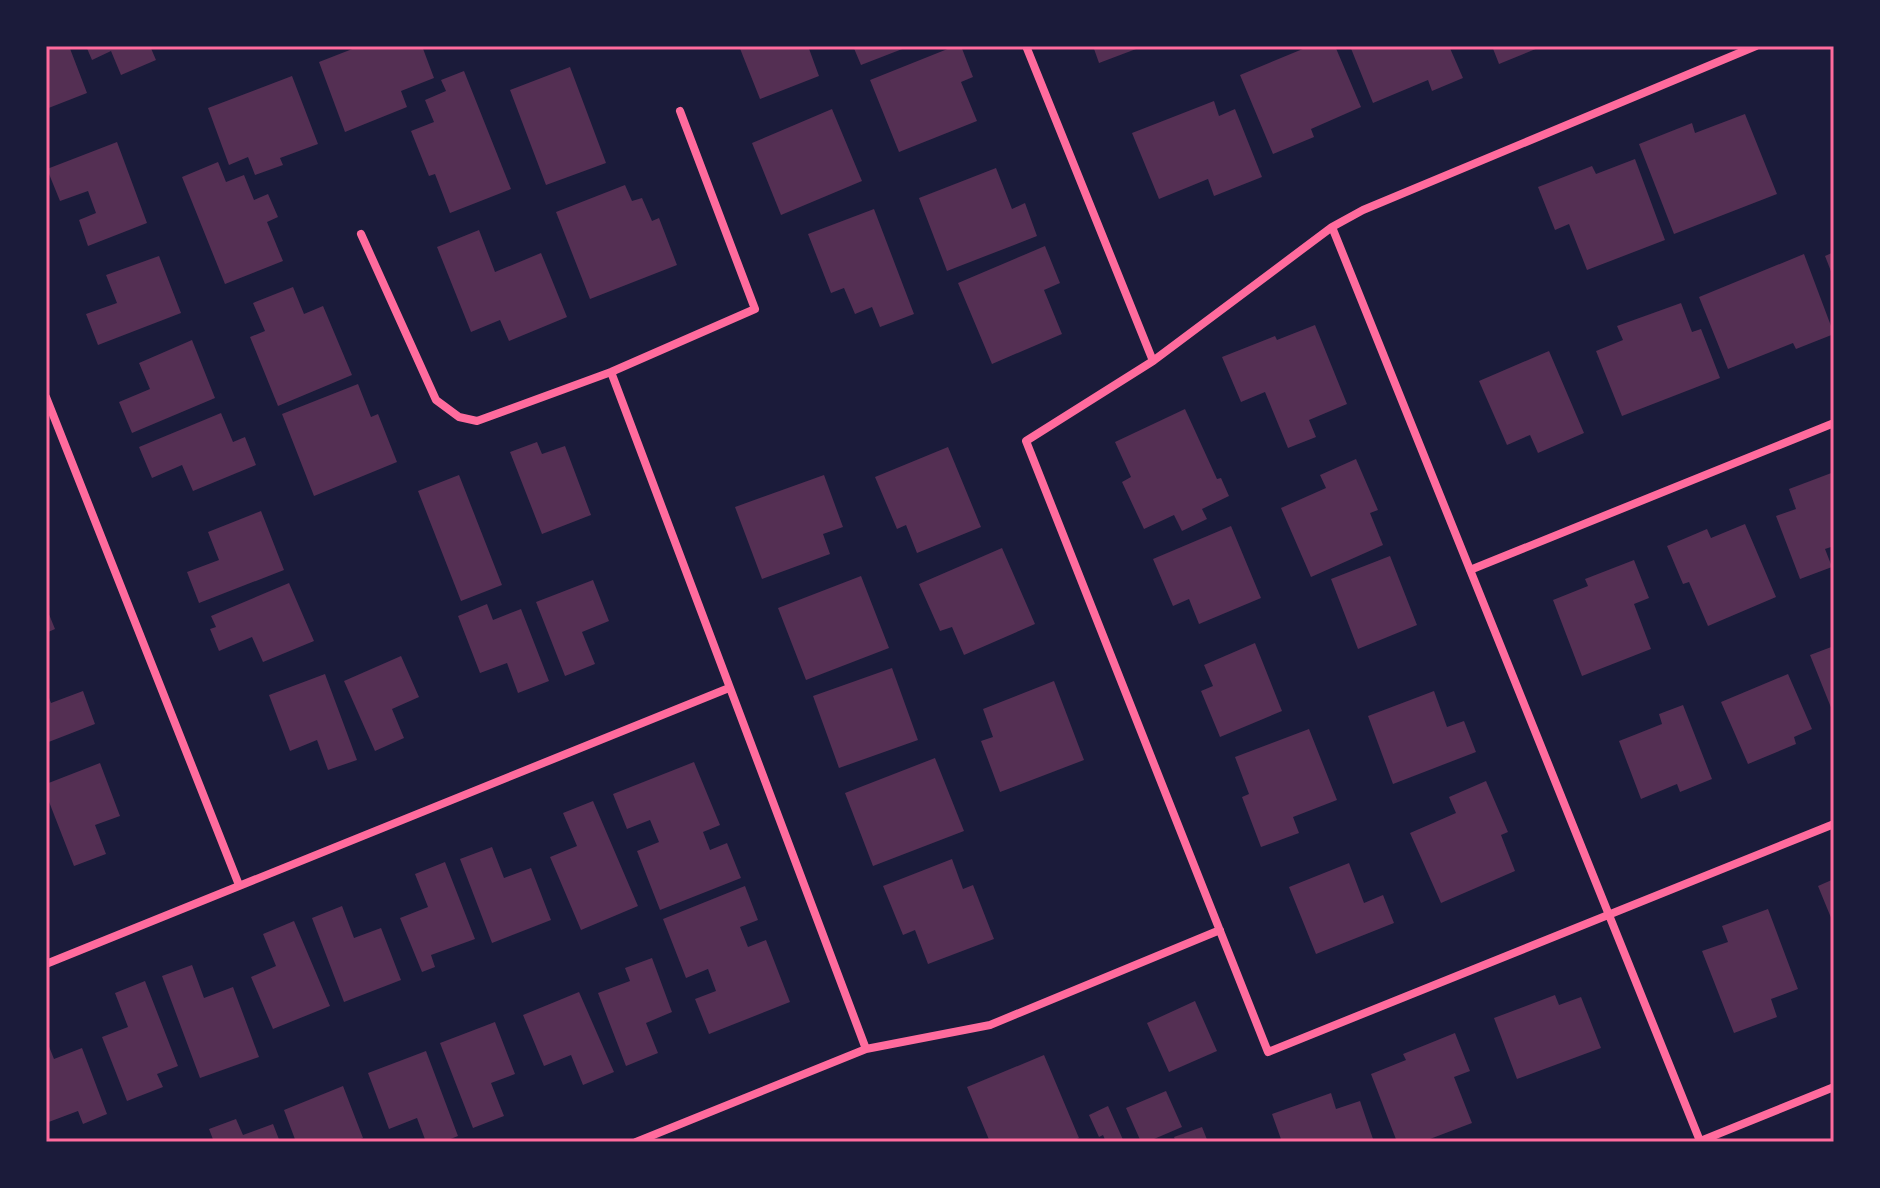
<svg xmlns="http://www.w3.org/2000/svg" width="1880" height="1188" font-family="Jost,sans-serif">
  <style>
    .building { fill: #542f53 }
    .lines { fill: none; stroke-linecap: round; stroke-linejoin: round }
    .minor { stroke: #ff6b9d; stroke-width: 8 }
    .neatline { fill: none; stroke: #ff6b9d; stroke-width: 3 }
  </style>
  <rect width="100%" height="100%" fill="#1b1b3a"/>
  <path class="building" d="M46 46H69L87 93 46 109Z
    M86 46H150L156 60 121 75 111 51 92 60Z
    M360 46H422L434 78 401 91 407 107 345 132 319 62Z
    M739 46H808L819 76 760 99Z
    M853 46H910L861 65Z
    M955 46H961L973 77 961 82 977 121 899 152 870 80Z
    M1093 46H1144L1099 63Z
    M1310 46H1335L1361 107 1311 129 1314 137 1273 154 1240 75Z
    M1350 46H1449L1463 78 1432 91 1428 80 1373 103Z
    M1492 46H1543L1499 64Z
    M570 67 606 163 546 185 510 90Z
    M464 71 511 189 450 213 435 174 429 176 411 131 434 122 425 100 446 91 441 80Z
    M292 76 318 144 280 158 283 165 255 175 248 157 229 165 208 108Z
    M1214 101 1219 116 1235 109 1262 177 1214 196 1208 179 1159 199 1132 133Z
    M832 109 862 181 781 215 752 143Z
    M1745 114 1777 194 1674 234 1639 144 1692 123 1695 133Z
    M117 142 147 223 88 246 79 220 96 213 88 191 60 201 47 169Z
    M1635 159 1665 240 1587 270 1569 224 1555 230 1538 187 1592 166 1596 174Z
    M218 162 226 182 244 175 254 200 268 194 278 217 267 222 283 261 225 284 182 177Z
    M996 168 1012 209 1025 203 1037 236 947 271 919 198Z
    M625 185 632 201 642 198 652 221 659 218 677 265 590 299 556 212Z
    M874 209 914 314 880 327 872 307 855 314 844 288 831 293 808 234Z
    M479 230 495 272 541 253 567 317 509 341 500 320 471 332 437 247Z
    M1045 246 1060 283 1044 290 1062 334 992 364 958 283Z
    M1834 252V279L1825 256Z
    M1804 254 1834 334 1796 349 1793 343 1728 369 1699 297Z
    M159 256 181 313 98 345 86 314 117 303 106 275Z
    M293 287 304 314 323 306 352 375 278 406 250 337 265 331 253 303Z
    M1681 303 1692 332 1701 329 1720 378 1622 416 1596 351 1623 340 1617 326Z
    M1315 325 1347 404 1309 420 1316 437 1288 448 1265 392 1241 402 1222 357 1275 336 1277 340Z
    M192 340 215 398 132 433 119 402 150 389 139 363Z
    M1549 351 1584 433 1538 453 1530 435 1507 445 1479 381Z
    M358 384 371 417 378 414 397 462 314 496 282 414Z
    M1185 409 1217 479 1221 478 1229 496 1202 509 1207 519 1182 531 1174 515 1144 529 1122 482 1131 477 1115 442Z
    M221 413 233 442 245 437 256 465 193 491 182 465 152 478 139 447Z
    M537 442 542 454 565 446 591 515 542 534 510 452Z
    M948 447 981 527 917 553 906 525 897 529 875 477Z
    M1356 459 1378 510 1370 513 1383 545 1311 577 1281 508 1326 488 1320 475Z
    M1834 472V546L1825 549 1832 567 1800 579 1776 516 1796 509 1789 489Z
    M459 475 502 585 461 601 418 491Z
    M824 475 843 527 823 534 830 554 762 579 735 507Z
    M261 511 284 570 199 603 187 572 219 560 208 532Z
    M1745 524 1776 597 1708 626 1689 582 1683 584 1667 546 1707 529 1711 538Z
    M1231 526 1261 598 1199 624 1189 599 1173 606 1153 559Z
    M1002 548 1035 624 964 655 952 627 940 631 919 584Z
    M1390 556 1417 625 1358 649 1331 579Z
    M1634 560 1649 598 1634 604 1651 649 1582 676 1553 600 1588 586 1585 579Z
    M861 576 889 648 806 680 778 608Z
    M593 580 609 621 582 632 595 664 565 676 536 602Z
    M289 583 314 641 263 662 252 637 219 651 210 629 216 627 211 616Z
    M487 604 493 620 521 609 549 681 518 693 507 663 480 673 458 616Z
    M46 607 55 629 46 633Z
    M1255 643 1282 711 1220 737 1201 691 1213 686 1204 665Z
    M1834 646V715L1810 655Z
    M401 656 419 697 392 709 404 738 375 751 344 681Z
    M892 668 918 740 839 768 813 696Z
    M325 674 357 760 328 770 317 740 290 751 269 695Z
    M1788 674 1812 729 1794 737 1796 744 1748 764 1721 702Z
    M1054 681 1084 760 1000 792 981 741 993 737 983 709Z
    M46 690 51 703 83 691 95 724 46 743Z
    M1434 691 1447 727 1464 721 1476 752 1393 784 1368 716Z
    M1683 705 1712 779 1680 792 1677 784 1641 799 1619 741 1662 724 1659 714Z
    M1309 729 1337 800 1293 817 1299 833 1261 847 1242 797 1249 794 1235 757Z
    M935 758 964 831 873 866 845 793Z
    M694 762 720 825 703 832 710 850 727 843 741 878 660 910 637 851 659 842 650 820 627 829 613 794Z
    M100 763 120 816 95 825 106 854 74 866 46 794V784Z
    M1486 781 1508 832 1501 835 1515 871 1441 903 1410 833 1456 813 1449 797Z
    M593 801 638 906 581 930 550 857 577 846 563 813Z
    M492 847 504 878 531 868 551 920 492 943 460 859Z
    M952 859 963 889 973 885 994 939 928 964 915 930 903 935 883 886Z
    M445 862 475 939 431 955 435 967 422 972 400 918 428 907 415 874Z
    M1349 863 1364 903 1383 895 1394 923 1316 954 1289 887Z
    M1834 879V925L1818 886Z
    M745 886 758 920 740 927 748 947 766 940 790 1002 709 1034 695 999 716 991 708 969 686 978 663 919Z
    M342 906 354 938 381 928 401 980 344 1002 312 918Z
    M1768 909 1798 989 1771 999 1777 1017 1734 1033 1702 951 1728 942 1722 926Z
    M294 921 330 1006 273 1029 251 977 276 966 263 934Z
    M652 958 672 1012 646 1023 658 1053 626 1066 598 993 630 981 625 968Z
    M192 965 204 998 233 987 259 1057 200 1078 162 976Z
    M145 981 178 1066 157 1074 163 1087 127 1101 102 1037 128 1027 115 993Z
    M579 992 614 1072 583 1085 571 1055 544 1066 523 1015Z
    M1555 995 1559 1005 1581 997 1601 1048 1517 1079 1494 1018Z
    M1195 1001 1217 1051 1169 1072 1147 1023Z
    M495 1022 515 1074 491 1083 504 1116 473 1128 440 1043Z
    M1455 1033 1470 1071 1454 1077 1472 1123 1422 1142H1397L1371 1074 1406 1060 1403 1054Z
    M46 1039 54 1059 82 1048 107 1114 83 1124 78 1111 46 1123Z
    M426 1051 458 1136 443 1142H426L417 1118 389 1129 368 1073Z
    M1044 1055 1079 1138 1070 1142H990L967 1087Z
    M343 1086 363 1138 353 1142H296L284 1110Z
    M1166 1091 1182 1127 1147 1142H1141L1126 1108Z
    M1331 1093 1336 1109 1360 1101 1374 1142H1282L1272 1114Z
    M1108 1106 1124 1142H1106L1103 1135 1099 1137 1089 1115Z
    M236 1119 243 1135 273 1124 280 1142H214L209 1129Z
    M1202 1127 1208 1142H1176L1174 1137Z"/>
  <g class="lines">
    <path class="minor" d="M1026 46 1153 361
      M1756 46 1363 210 1332 227 1153 361 1026 441 1268 1052 1834 824
      M1332 227 1700 1141
      M361 234 436 400 459 417 477 421 611 372 755 309 680 111
      M611 372 866 1049
      M46 397 239 885
      M1470 570 1834 423
      M46 964 729 688
      M636 1142 866 1049 990 1025 1220 930
      M1698 1142 1834 1087"/>
  </g>
  <rect width="1880" height="1188" fill="none" stroke="#1b1b3a" stroke-width="96"/>
  <rect x="48" y="48" width="1784" height="1092" class="neatline"/>
</svg>
